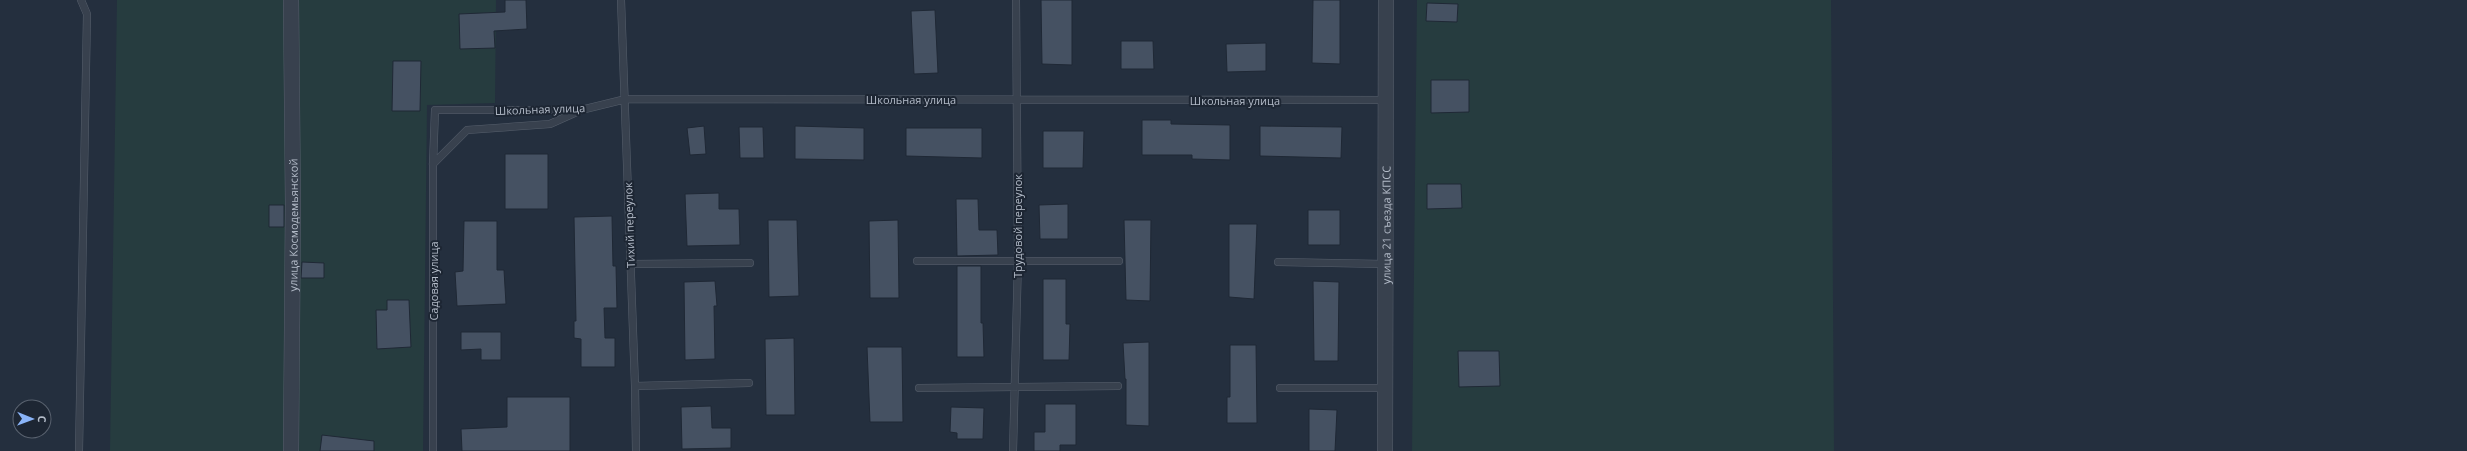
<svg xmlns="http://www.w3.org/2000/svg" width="2467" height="451" font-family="'Open Sans',sans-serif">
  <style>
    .green { fill: #263c3f }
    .building { fill: #455162; stroke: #1f2835 }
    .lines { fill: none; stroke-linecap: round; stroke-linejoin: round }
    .service-casing { stroke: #565f6c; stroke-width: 8 }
    .minor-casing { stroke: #565f6c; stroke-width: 16 }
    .service { stroke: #38414e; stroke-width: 7 }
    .minor { stroke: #38414e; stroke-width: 15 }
    .labels { text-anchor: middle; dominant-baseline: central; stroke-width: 4; stroke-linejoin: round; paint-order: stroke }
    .street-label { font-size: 11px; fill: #b4bcc9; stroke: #1d2633 }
  </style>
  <rect width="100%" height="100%" fill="#242f3e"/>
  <path class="green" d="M117 0H496L495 103 427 105 423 451H110Z
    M1417 0H1831L1834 451H1412Z"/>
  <path class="building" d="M505 0H526L527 29 494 31 495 48 460 49 459 14 505 12Z
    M1041 0H1072V65L1042 64Z
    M1313 0H1340V64L1312 63Z
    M1427 3 1458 4 1457 22 1426 21Z
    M935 10 938 73 914 74 911 11Z
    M1121 41H1153L1154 69H1121Z
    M1266 43V71L1227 72 1226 44Z
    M393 61H421L420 111H392Z
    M1431 80H1469V112L1431 113Z
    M1142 120H1171V124L1230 125V160L1192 159V155H1142Z
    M704 126 706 154 690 155 687 128Z
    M795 126 864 128V160L795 159Z
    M1260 126 1342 127 1341 158 1260 156Z
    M739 127H763L764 158H740Z
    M906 128H982V158L906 156Z
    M1043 131H1084L1083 168H1043Z
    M505 154H548V209H505Z
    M1427 184H1461L1462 208 1427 209Z
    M719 193V209H739L740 245 687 246 685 194Z
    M956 199H978L979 230H997L998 255 957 256Z
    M1068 204V239H1040L1039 205Z
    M269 205H284V227H269Z
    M1308 210H1340V245H1308Z
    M612 216 613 266H616L617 308H604L605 338H615V367H581V339L574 338V321H576L574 217Z
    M768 220H797L799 296 769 297Z
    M898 220 899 298H870L869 221Z
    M1124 220H1151L1150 301 1126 300Z
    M464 221H497V270H504L506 304 457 306 455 272 463 271Z
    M1229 224H1257L1254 299 1229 297Z
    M302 262 324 263V278H301Z
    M957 266H981V323H983L984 357H957Z
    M1043 279H1066V324H1070L1069 360H1043Z
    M715 281 717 306H714L715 359 685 360 684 282Z
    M1313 281 1339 282 1338 361H1314Z
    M387 300H409L411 347 377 349 376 310H387Z
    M461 332H501V360H481V349L461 350Z
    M794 338 795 415H766L765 339Z
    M1149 342V426L1126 425V379H1125L1123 343Z
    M1230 345H1256L1257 423H1227V397H1230Z
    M867 347H902L903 422H870Z
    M1458 351H1499L1500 386 1459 387Z
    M507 397H570V451H462L461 429 507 427Z
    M1045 404H1076V445H1060V451H1034V432H1045Z
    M711 406 712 428H731V448L682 449 681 407Z
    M951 407 984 408 983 439H957V433L950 432Z
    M1309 409 1337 410 1335 451H1309Z
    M322 435 374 441V451H320Z"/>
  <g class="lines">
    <defs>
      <path id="service" d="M621 0 635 386 636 451
        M433 164 467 130 550 124 579 111
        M917 261H1119
        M1278 262 1385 264
        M630 264 750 263
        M635 386 749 383
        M919 388 1118 386
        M1280 388H1386
        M79 451 87 14 81 0
        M433 451V164L435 110H581L626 99 1387 100
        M1013 451 1018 260 1016 0"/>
      <g id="minor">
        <path id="s1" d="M291 451 293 205 291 0"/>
        <path id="s2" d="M1385 451 1386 0"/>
      </g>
    </defs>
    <use href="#service" class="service-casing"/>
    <use href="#minor" class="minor-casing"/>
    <use href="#service" class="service"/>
    <use href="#minor" class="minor"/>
  </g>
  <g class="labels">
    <g class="street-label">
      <text x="911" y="99">Школьная улица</text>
      <text x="1235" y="100">Школьная улица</text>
      <text transform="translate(540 109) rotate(-2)">Школьная улица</text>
      <text transform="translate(629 225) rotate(-92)">Тихий переулок</text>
      <text stroke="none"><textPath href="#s2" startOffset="226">улица 21 съезда КПСС</textPath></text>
      <text stroke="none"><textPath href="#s1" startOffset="226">улица Космодемьянской</textPath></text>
      <text transform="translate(1017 226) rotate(-90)">Трудовой переулок</text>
      <text transform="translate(433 281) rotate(-90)">Садовая улица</text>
    </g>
  </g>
  <g transform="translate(32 419) rotate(91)"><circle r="19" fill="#1d2633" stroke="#59626f"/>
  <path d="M0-3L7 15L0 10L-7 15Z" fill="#8ab4f8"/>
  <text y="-6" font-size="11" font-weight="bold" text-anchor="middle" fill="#b4bcc9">С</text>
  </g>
</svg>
